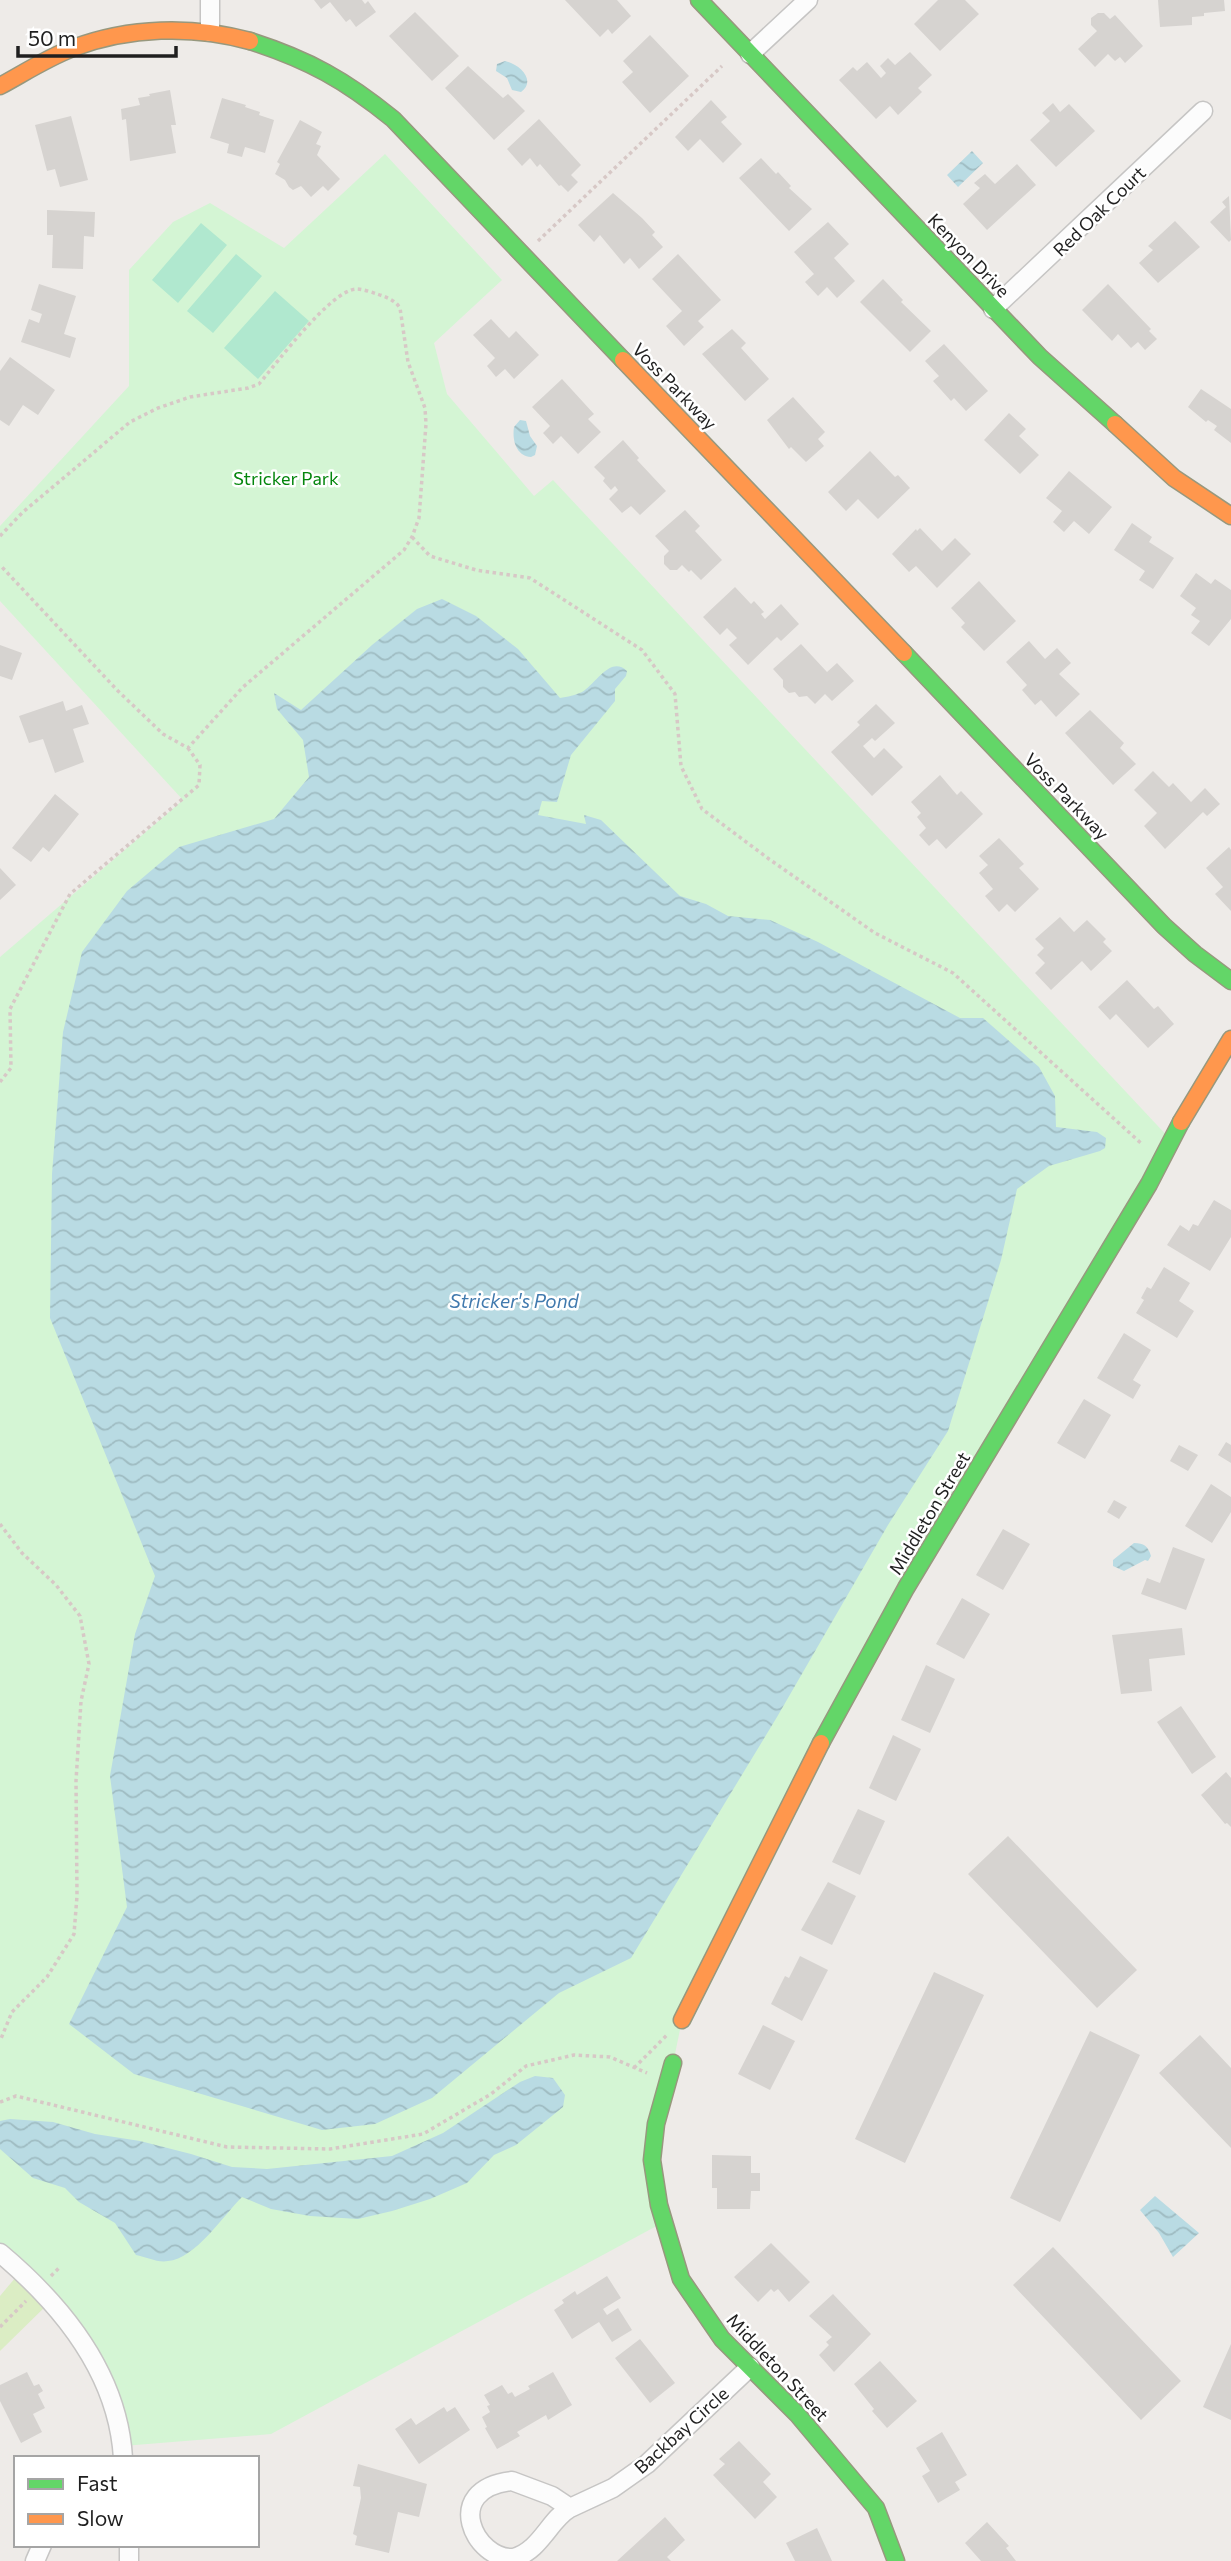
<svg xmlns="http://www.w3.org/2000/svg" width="1231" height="2561" font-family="Commissioner,sans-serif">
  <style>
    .grass { fill: #dbedc4 }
    .park { fill: #d4f5d4 }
    .pitch { fill: #b0e8cf }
    .water { fill: url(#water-waves) }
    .building { fill: #d6d3d0 }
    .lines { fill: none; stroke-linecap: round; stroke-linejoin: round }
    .street-casing { stroke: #c6c5c4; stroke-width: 21 }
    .fast-casing { stroke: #97987e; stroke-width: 19 }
    .slow-casing { stroke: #97987e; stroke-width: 19 }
    .path { stroke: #d7c8c6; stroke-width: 3.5; stroke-dasharray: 3.5 3.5; stroke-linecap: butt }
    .street { stroke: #fcfcfc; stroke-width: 18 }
    .fast { stroke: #63d668; stroke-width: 16 }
    .slow { stroke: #ff974d; stroke-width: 16 }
    .labels { text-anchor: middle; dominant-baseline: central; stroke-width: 5; stroke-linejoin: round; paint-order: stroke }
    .street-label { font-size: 18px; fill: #1f1f1f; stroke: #fff }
    .park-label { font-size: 18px; fill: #04860d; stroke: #fff }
    .water-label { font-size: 19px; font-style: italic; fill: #417aae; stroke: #fff }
  </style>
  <defs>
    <pattern id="water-waves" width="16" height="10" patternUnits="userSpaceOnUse" patternTransform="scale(1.75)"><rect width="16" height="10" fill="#b9dbe3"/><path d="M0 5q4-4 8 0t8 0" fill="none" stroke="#9fbcc2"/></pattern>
  </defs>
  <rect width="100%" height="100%" fill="#eeebe8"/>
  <path class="grass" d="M21 2271 52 2300 0 2351V2296Z"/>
  <path class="park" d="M385 154 502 280 434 343 447 394 534 496 553 480 1171 1140 906 1588 682 2020 669 2083 656 2124 664 2222 271 2434 123 2446 98 2367 0 2253V957L183 800 0 601V526L129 386V270L173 222 210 203 284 248Z"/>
  <path class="pitch" d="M201 223 227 245 178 303 152 280Z
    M236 254 262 276 213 333 187 311Z
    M275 291 309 321 258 379 224 348Z"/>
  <path class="water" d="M505 61C519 64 537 80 521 92L512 90 507 78 496 71 497 64Z
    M972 151 983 163 958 187 947 175Z
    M520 420 526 421 530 436 537 446 535 455 531 457C516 456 512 440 514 427Z
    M442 599 476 616 518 649 560 698C567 697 576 695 582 692 596 684 610 655 627 671L626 676 615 689V701L571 755 557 802 542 801 538 815 586 824 584 815 601 820 680 896 706 904 728 916 770 920 818 942 960 1018H983L1039 1067 1055 1096 1056 1127 1097 1132 1106 1138 1105 1148 1100 1151 1049 1166 1017 1189 1001 1260 948 1431 888 1525 777 1717 631 1958 559 1993 432 2098 375 2124 322 2130 134 2074 69 2024 127 1907 110 1776 135 1634 155 1576 50 1318 52 1174 63 1032 82 952 127 891 179 847 274 819 309 777 303 740 277 709 274 693 301 710 372 645 417 609Z
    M1134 1543C1144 1543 1148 1546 1151 1556L1148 1561 1145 1560 1124 1571 1113 1566V1560Z
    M535 2076 553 2078 565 2095 563 2107 516 2145 494 2155 467 2183 430 2199 392 2211 358 2219 310 2216 271 2209 242 2197C223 2216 195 2259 168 2261 158 2263 146 2257 136 2255L115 2223 79 2202 65 2188 33 2178 0 2149V2121L10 2119 53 2122 95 2134 140 2141 191 2154 232 2167 267 2169 392 2156 443 2133 520 2082Z
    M1155 2196 1199 2233 1173 2257 1159 2233 1140 2210Z"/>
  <path class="building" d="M314 0H362L365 4 368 1 376 12 356 27 350 19 346 22 330 2 321 9Z
    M565 0H617L631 16 612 34 608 29 600 37Z
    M938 0H965L979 14 940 51 914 24Z
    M1158 0H1224L1225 11 1204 13V16L1192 17V25L1160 27Z
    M415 12 459 56 432 81 389 36Z
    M1098 13H1104L1110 19 1115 15 1143 46 1125 63 1120 57 1115 61 1108 54 1095 67 1078 49 1097 31 1091 25V18Z
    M650 35 689 76 650 113 622 82 633 72 623 61Z
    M910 52 932 75 918 88 922 92 898 115 890 106 876 119 839 80 853 67 857 71 867 62 881 78 886 73 880 66 888 58 895 65Z
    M468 66 503 98 508 94 525 111 494 140 445 88Z
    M170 90 176 125H171L176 153 130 161 126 119 122 120 121 109 140 105 138 98 150 96 149 94Z
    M222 98 246 105 245 107 260 112 259 115 274 120 265 153 245 147 242 157 227 153 229 144 210 138Z
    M711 100 727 117 721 122 742 144 723 163 700 139 688 151 675 137Z
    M1053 103 1060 112 1069 104 1095 131 1056 167 1030 140 1050 121 1042 113Z
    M71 116 88 180 60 187 55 169 47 171 35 125Z
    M539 119 581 165 571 175 578 182 568 192 561 185 559 186 540 164 537 167 530 158 522 166 507 149Z
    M300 120 322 132 316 144 321 146 317 155 340 179 328 191 323 186 311 197 301 186 293 190 289 187 285 180 275 174 280 164 277 162Z
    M761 158 776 174 778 172 791 186 789 188 812 209 789 231 739 178Z
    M1017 164 1036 185 987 230 963 204 980 188 974 183 985 174 995 184Z
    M613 193 642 218 655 232 652 235 663 247 639 269 630 258 624 264 600 235 594 242 578 225Z
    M1229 196 1231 240 1229 242 1210 222 1226 207 1222 202Z
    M47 210 95 212 94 237 84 236 83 269 52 268 53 235H47Z
    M1175 221 1200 247 1158 283 1139 263 1153 250 1148 246Z
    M828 222 849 244 834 258 855 281 837 298 827 287 818 296 805 282 814 274 794 252Z
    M678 254 721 300 698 321 704 327 684 346 666 326 682 311 652 279Z
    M883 279 903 300 901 302 931 331 910 352 860 302Z
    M39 284 76 296 64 334 76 338 70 358 21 342 29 319 39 323 42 314 31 310Z
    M1108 284 1151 329 1149 331 1157 339 1145 350 1138 342 1131 348 1118 334 1112 341 1082 310Z
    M491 319 509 338 516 331 539 355 514 379 505 369 496 377 487 366 495 358 473 335Z
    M732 329 746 343 741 348 769 379 745 401 702 354Z
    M944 344 988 391 966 411 954 398 951 401 933 381 939 376 925 361Z
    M10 357 55 390 38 415 23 405 9 426 0 420V371Z
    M562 379 594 414 588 419 601 432 578 454 561 436 553 444 543 433 550 426 532 407Z
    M1201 389 1231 409V443L1214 430 1217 426 1208 420 1206 422 1188 407Z
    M793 397 825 432 818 439 824 446 806 462 791 447 789 449 767 420Z
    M1009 413 1026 429 1019 436 1039 455 1020 474 984 440Z
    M623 440 639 458 637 460 666 491 640 515 631 506 622 513 609 499 618 490 615 486 611 490 603 481 605 478 594 467Z
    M870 451 895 477 898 475 910 488 878 519 858 499 846 511 828 492Z
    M1069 471 1112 507 1089 534 1074 521 1064 532 1053 522 1062 511 1046 498Z
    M685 510 700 526 695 531 722 560 701 580 691 570 689 572 682 565 677 570H670L664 564V556L669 551 655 536Z
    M1132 523 1152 537 1149 542 1174 558 1153 589 1139 580 1145 571 1114 550Z
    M920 528 942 551 955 538 971 554 937 588 916 566 909 572 892 554 916 529 917 531Z
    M1196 573 1211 584 1215 579 1231 590V619L1209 646 1191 633 1200 621 1191 615 1196 608 1180 596Z
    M979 581 1016 621 984 651 961 627 965 623 951 608Z
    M735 587 751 604 754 601 764 612 761 614 765 619 781 604 799 624 781 641 777 637 748 665 729 645 737 638 727 628 720 635 703 617Z
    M1029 641 1045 659 1057 648 1071 663 1059 674 1080 694 1056 717 1041 700 1035 705 1022 690 1027 685 1006 662Z
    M801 644 827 672 837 663 854 681 832 701 825 694 815 704 807 696 799 697 795 692 789 693 783 687V680L773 669Z
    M0 645 22 653 12 680 0 676Z
    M63 701 66 711 82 705 89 724 73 729 84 762 55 773 43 739 29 743 19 716Z
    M876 704 895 723 875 741 872 738 863 746 874 758 884 748 903 767 872 796 831 752 860 725 857 722Z
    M1090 710 1124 743 1120 748 1136 764 1113 785 1065 733Z
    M1153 771 1169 787 1173 783 1191 802 1205 788 1220 804 1207 816 1203 812 1165 849 1144 826 1157 813 1134 790Z
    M940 775 957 795 961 791 983 814 946 849 937 839 929 846 919 835 926 828 917 817 921 813 911 802Z
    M55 794 79 814 49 852 43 847 31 862 12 848Z
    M999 838 1024 864 1019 868 1039 889 1015 912 1007 904 999 912 985 896 993 889 979 873 988 865 979 856Z
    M1229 847 1231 850V911L1215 894 1223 887 1206 868Z
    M0 868 16 885 0 900Z
    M1060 917 1074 932 1087 920 1106 939 1103 942 1112 951 1091 971 1082 961 1051 990 1035 973 1045 963 1037 955 1044 948 1035 939Z
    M1127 980 1154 1009 1158 1006 1174 1024 1148 1048 1116 1014 1110 1020 1098 1007Z
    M1214 1200 1231 1210V1237L1210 1271 1167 1245 1180 1225 1189 1231 1193 1224 1198 1226Z
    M1164 1267 1190 1283 1179 1301 1194 1311 1177 1338 1136 1313 1144 1300 1141 1298 1147 1287 1151 1289Z
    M1124 1333 1151 1350 1133 1380 1141 1385 1133 1399 1097 1378Z
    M1084 1399 1111 1415 1085 1459 1057 1443Z
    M1226 1442 1231 1445V1463L1218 1455Z
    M1179 1445 1198 1455 1188 1471 1170 1461Z
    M1211 1484 1231 1497V1512L1212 1543 1185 1526Z
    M1114 1500 1127 1507 1119 1519 1107 1512Z
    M1003 1529 1030 1544 1003 1590 976 1575Z
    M1173 1547 1205 1559 1186 1610 1141 1594 1147 1578 1160 1583Z
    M962 1598 990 1614 964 1659 936 1644Z
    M1182 1628 1185 1655 1149 1659 1152 1691 1121 1694 1112 1635Z
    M926 1665 955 1679 930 1733 901 1720Z
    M1181 1706 1216 1757 1192 1774 1157 1722Z
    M893 1735 921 1749 896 1801 869 1788Z
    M1226 1772 1231 1778V1827L1227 1823 1225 1824 1201 1795Z
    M858 1809 885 1821 860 1875 832 1862Z
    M1008 1836 1137 1970 1097 2008 968 1874Z
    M828 1882 856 1896 832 1945 801 1930Z
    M800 1956 828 1970 802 2021 771 2004 785 1976 789 1978Z
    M934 1972 984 1995 905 2163 855 2139Z
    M763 2025 795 2041 770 2090 738 2074Z
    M1090 2031 1140 2055 1060 2222 1010 2198Z
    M1200 2035 1231 2068V2148L1159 2073Z
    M712 2155 751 2156V2173H760V2191H751L750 2209H717V2188H712Z
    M771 2243 810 2282 789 2302 778 2289 774 2292 771 2289 758 2302 734 2277Z
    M1053 2247 1181 2381 1141 2420 1013 2285Z
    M607 2276 621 2298 603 2309 607 2315 618 2308 632 2330 612 2342 599 2322 572 2339 554 2310 564 2303 562 2300 575 2291 577 2295Z
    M833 2294 871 2334 834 2372 819 2355 829 2345 826 2342 832 2337 809 2316Z
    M640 2339 675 2383 650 2403 615 2358Z
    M1231 2344V2420L1203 2407Z
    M880 2361 917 2401 887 2428 872 2411 874 2409 854 2384Z
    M27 2372 34 2386 39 2384 43 2391 38 2394 45 2408 33 2414 42 2432 21 2443 0 2401V2385Z
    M553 2372 572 2405 548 2420 546 2415 517 2432 520 2436 497 2449 485 2428 487 2427 482 2417 490 2412 487 2406 490 2405 484 2395 502 2385 508 2394 512 2392 515 2397 530 2389 528 2386Z
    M444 2407 447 2412 455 2407 470 2430 419 2464 395 2429 411 2418 416 2425Z
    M942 2432 967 2475 955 2482 960 2490 938 2503 922 2476 930 2471 916 2448Z
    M739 2441 771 2474 763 2482 777 2497 755 2519 713 2475 725 2464 719 2459Z
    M358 2464 427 2484 419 2517 398 2512 389 2553 355 2545 357 2536 353 2534 361 2498 360 2487 353 2486Z
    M665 2517 685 2540 667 2557 671 2561H617Z
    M987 2522 1009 2546 1006 2548 1016 2561H981L965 2543Z
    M817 2528 832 2561H795L786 2543Z"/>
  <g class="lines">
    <defs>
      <path id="street" d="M210 0V32
        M750 54 808 0
        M993 309 1203 111
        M0 2253C62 2305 118 2373 123 2458
        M512 2481 552 2496 570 2508C549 2520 541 2550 514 2558 475 2561 440 2489 512 2481Z
        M570 2508 613 2488 647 2464 750 2367
        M129 2545V2561
        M35 2561 42 2545"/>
      <path id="fast" d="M699 0 1040 357 1115 424
        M250 41C309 60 345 80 393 119L623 360
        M904 653 1164 926 1195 954 1231 981
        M821 1743 906 1588 1149 1184 1181 1122
        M673 2063 656 2124 652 2160 659 2205 681 2279 722 2339 797 2414 876 2508 896 2561"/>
      <path id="slow" d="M0 86C24 73 47 58 73 48 129 27 192 25 250 41
        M623 360 904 653
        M1115 424 1174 478 1231 516
        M1181 1122 1231 1039
        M682 2020 821 1743"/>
    </defs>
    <use href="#street" class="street-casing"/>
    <use href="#fast" class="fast-casing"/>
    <use href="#slow" class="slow-casing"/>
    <path class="path" d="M538 241 722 66
      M0 536 23 512 130 422 158 408 190 397 248 388 259 384C276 364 331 290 356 289 363 289 371 292 377 294 386 297 395 300 400 308L408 362 425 408 426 424 419 518 412 537 404 550 243 687 188 748 163 734 118 691 0 565
      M412 537 430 556 476 570 530 578 642 650 675 694 681 766 702 809 769 859 875 933 953 973 1143 1145
      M0 1082 11 1068 10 1009 70 894 199 785 200 765 188 748
      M0 1524 22 1553 56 1585 80 1616 89 1664 81 1701 76 1781 77 1896 74 1934 47 1977 12 2012 0 2041
      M634 2068 667 2035
      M0 2102 16 2096 227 2147 330 2149 423 2134 491 2094 526 2066 574 2055 610 2057 647 2073
      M51 2276 59 2268
      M0 2327 26 2301"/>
    <use href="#street" class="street"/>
    <use href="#fast" class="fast"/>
    <use href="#slow" class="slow"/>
  </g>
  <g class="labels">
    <g class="street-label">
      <text transform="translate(1099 211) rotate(-44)">Red Oak Court</text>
      <text transform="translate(969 255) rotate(46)">Kenyon Drive</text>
      <text transform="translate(675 386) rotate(46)">Voss Parkway</text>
      <text transform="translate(1067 796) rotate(46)">Voss Parkway</text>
      <text transform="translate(929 1513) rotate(-59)">Middleton Street</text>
      <text transform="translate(778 2367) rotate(47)">Middleton Street</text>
      <text transform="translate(681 2430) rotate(-42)">Backbay Circle</text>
    </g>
    <g class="park-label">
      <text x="286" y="478">Stricker Park</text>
    </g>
    <g class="water-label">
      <text x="514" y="1300">Stricker's Pond</text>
    </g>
  </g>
  <rect x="14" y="2456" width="245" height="91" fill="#ffffff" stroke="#a5a5a5" stroke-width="2"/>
  <rect x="28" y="2479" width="35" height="10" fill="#63d668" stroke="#a5a5a5" stroke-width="2"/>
  <text x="77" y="2491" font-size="21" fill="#1f1f1f">Fast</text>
  <rect x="28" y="2514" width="35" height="10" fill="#ff974d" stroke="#a5a5a5" stroke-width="2"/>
  <text x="77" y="2526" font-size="21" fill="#1f1f1f">Slow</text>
  <path d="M18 46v10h158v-10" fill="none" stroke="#1f1f1f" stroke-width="3.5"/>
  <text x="28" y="46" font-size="21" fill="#1f1f1f" stroke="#ffffff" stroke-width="5" paint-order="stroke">50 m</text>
</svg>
